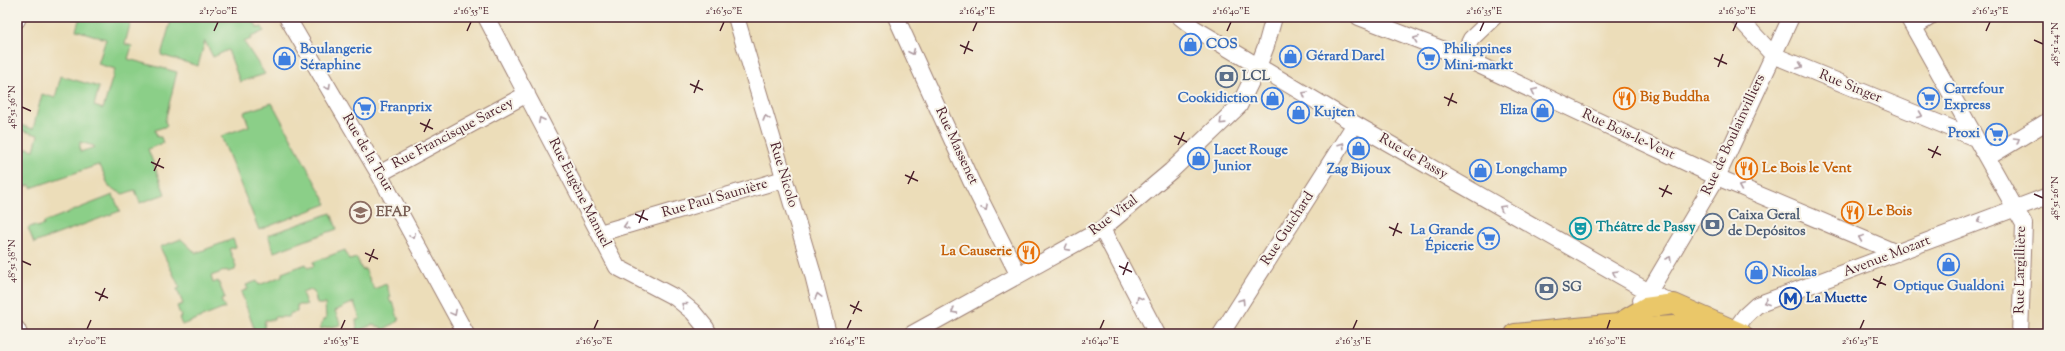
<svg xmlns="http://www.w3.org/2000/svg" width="2065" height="351" font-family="'Sorts Mill Goudy',serif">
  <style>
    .green { fill: #8bcf88; stroke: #6a775a; fill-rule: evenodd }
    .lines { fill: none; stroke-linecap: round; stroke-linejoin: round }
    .minor-casing { stroke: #9b7e72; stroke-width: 18 }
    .major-casing { stroke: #9b7e72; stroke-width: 22 }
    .minor { stroke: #fff; stroke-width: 16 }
    .major { stroke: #eac769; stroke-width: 20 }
    .oneway { stroke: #ae9aa0 }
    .ticks { fill: none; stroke: #4a1f2b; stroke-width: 1.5 }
    .labels { text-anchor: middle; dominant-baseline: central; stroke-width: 4; stroke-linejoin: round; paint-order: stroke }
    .shop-label { font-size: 14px; font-weight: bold; fill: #366cbe; stroke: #f7f3e8; text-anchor: start }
    .service-label { font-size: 14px; font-weight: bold; fill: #4e5e75; stroke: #f7f3e8; text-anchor: start }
    .street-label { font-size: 14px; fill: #4a1f2b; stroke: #f7f3e8 }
    .food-label { font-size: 14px; font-weight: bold; fill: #c56008; stroke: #f7f3e8; text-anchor: start }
    .education-label { font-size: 14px; font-weight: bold; fill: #785e54; stroke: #f7f3e8; text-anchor: start }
    .culture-label { font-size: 14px; font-weight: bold; fill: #0d838f; stroke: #f7f3e8; text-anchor: start }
    .transit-label { font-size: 14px; font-weight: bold; fill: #164399; stroke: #f7f3e8; text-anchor: start }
    .neatline { fill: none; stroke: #4a1f2b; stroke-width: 1.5 }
    .ticks-label { font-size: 10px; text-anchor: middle; fill: #4a1f2b }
  </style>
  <rect width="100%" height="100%" fill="#f7f3e8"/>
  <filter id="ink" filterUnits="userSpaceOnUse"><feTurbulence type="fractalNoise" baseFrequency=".025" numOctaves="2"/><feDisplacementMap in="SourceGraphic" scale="8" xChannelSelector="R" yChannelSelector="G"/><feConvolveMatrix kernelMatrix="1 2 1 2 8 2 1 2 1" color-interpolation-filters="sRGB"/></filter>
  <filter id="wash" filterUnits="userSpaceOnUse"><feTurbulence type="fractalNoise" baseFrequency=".012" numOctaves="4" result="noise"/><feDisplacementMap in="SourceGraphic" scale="16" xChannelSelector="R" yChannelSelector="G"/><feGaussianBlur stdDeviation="0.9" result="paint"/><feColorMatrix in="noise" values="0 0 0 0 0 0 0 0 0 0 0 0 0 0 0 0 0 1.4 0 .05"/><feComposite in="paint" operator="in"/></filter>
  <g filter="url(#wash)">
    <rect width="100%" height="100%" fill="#ecddb9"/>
    <path class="green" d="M80 17H132L125 44 132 46 128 59 177 72 165 121 167 126 155 130 157 137H161L163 143 148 149 165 194 140 203 135 190 123 194 109 187 101 167 98 165 31 188 30 185 21 188 22 191 17 193V153L18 154 27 148 34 150 38 135 17 129V124L33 129 42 94 55 98 61 76 99 87 94 106 103 109 115 69 98 64 106 39 76 30ZM80 142 94 146 95 147 80 152Z
      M172 17H251L258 28 262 27 264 31 251 37V39L244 42 265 74 240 82 228 50 213 57 205 41 198 66 161 55Z
      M272 103 327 204 259 230 221 136 249 126 244 112Z
      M113 195 120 211 34 243 28 228 35 225 37 227 44 225V222Z
      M331 213 337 229 274 252 268 235Z
      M181 239 196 253 233 239 236 247 229 249 236 266 235 270 228 272 227 270 211 276 213 283 218 281 225 298 221 300 225 308 182 325 179 318 181 317 177 306 183 304 177 289 180 288 160 247Z
      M345 250 349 260 357 258 362 270 365 269 374 289 386 284 391 297 389 298 391 303 393 302 399 321 382 330 381 327 372 325 357 331 356 320 360 319 354 302 335 311 341 325 320 329 323 320 326 319 325 304H317L314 292 310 290 302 293 307 305H297V312L291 313 288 317H274V320H265L264 330 255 331 241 292 248 289 246 285 257 281 259 285 282 276V273L306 264 308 268 314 266 313 262Z"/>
  </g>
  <g filter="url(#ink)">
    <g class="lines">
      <defs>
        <path id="minor" d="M287 17 379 174 466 334
          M486 17 617 267 676 298 693 312 706 328 709 334
          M736 17 812 271 828 334
          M896 17 971 181 1018 274
          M1180 17 1194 28 1355 124 1649 292 1674 304
          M1359 17 1462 57 1717 177 1897 253
          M1738 17 1773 55 1975 138
          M1908 17 2024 224 2020 334
          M17 20 18 17
          M1914 27 1930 17
          M1462 57 1471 39 1494 17
          M1987 158 2048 121
          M379 174 527 94
          M1102 229 1157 334
          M600 233 784 179
          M1641 300 1649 292 1717 177 1791 17
          M17 329 19 334
          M912 334 1102 229 1171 171 1239 106 1258 67 1266 46 1274 17
          M1221 334 1355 124
          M1732 334 1745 316 1757 305 2048 196"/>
        <path id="major" d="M1618 324 1645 308 1674 304 1742 334
          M1515 334 1618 324 1643 328 1718 323"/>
      </defs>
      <use href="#minor" class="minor-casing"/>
      <use href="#major" class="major-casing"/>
      <use href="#minor" class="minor"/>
      <use href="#major" class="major"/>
    </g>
    <defs><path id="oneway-chevron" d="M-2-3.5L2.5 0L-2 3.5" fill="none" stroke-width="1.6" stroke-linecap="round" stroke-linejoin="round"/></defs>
    <g class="oneway">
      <use href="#oneway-chevron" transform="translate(1416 39) rotate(-159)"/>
      <use href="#oneway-chevron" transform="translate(912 52) rotate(65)"/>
      <use href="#oneway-chevron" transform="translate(1800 66) rotate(22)"/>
      <use href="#oneway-chevron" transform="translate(328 87) rotate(60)"/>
      <use href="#oneway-chevron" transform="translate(1534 91) rotate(-155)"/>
      <use href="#oneway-chevron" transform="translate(1305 94) rotate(-150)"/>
      <use href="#oneway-chevron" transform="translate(1920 115) rotate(22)"/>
      <use href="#oneway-chevron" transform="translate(766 118) rotate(-106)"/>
      <use href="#oneway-chevron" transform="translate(541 120) rotate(-117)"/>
      <use href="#oneway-chevron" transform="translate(1222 122) rotate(136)"/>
      <use href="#oneway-chevron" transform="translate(2017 140) rotate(-31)"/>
      <use href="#oneway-chevron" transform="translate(1342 145) rotate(-57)"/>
      <use href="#oneway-chevron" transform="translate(1741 187) rotate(-157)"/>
      <use href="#oneway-chevron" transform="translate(985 208) rotate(63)"/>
      <use href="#oneway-chevron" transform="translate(1502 208) rotate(-150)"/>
      <use href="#oneway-chevron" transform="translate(1980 221) rotate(159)"/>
      <use href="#oneway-chevron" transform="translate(626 226) rotate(164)"/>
      <use href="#oneway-chevron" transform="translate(413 236) rotate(62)"/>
      <use href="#oneway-chevron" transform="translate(1861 238) rotate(-157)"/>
      <use href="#oneway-chevron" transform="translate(1067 248) rotate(151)"/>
      <use href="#oneway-chevron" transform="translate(1669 259) rotate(-59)"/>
      <use href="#oneway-chevron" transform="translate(1615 273) rotate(-150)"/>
      <use href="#oneway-chevron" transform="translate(818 296) rotate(-104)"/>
      <use href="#oneway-chevron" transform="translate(1139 299) rotate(-118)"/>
      <use href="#oneway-chevron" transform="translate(1242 301) rotate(-57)"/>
      <use href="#oneway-chevron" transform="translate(1766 302) rotate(160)"/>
      <use href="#oneway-chevron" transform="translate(684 305) rotate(-141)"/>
      <use href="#oneway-chevron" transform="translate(954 311) rotate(151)"/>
      <use href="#oneway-chevron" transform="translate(454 313) rotate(62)"/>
    </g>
  </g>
  <path class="ticks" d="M214 31 218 22M467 31 471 22M720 31 724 22M973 31 977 22M1227 31 1231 22M1480 31 1484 22M1733 31 1737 22M1986 31 1990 22M2034 40 2043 44M960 45 973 51M964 54 969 41M1714 58 1727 64M1718 67 1723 54M690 84 703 90M694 93 699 80M1444 97 1457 103M1448 106 1453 93M22 107 31 111M420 123 433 129M424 132 430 119M1174 136 1187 142M1178 145 1184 132M1928 149 1941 155M1932 158 1938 146M151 162 164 168M154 171 160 158M905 175 918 181M908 184 914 171M1659 188 1672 194M2034 194 2043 198M1662 197 1668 185M635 214 648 220M639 223 644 210M1389 227 1402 233M1393 236 1398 223M365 253 378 259M22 261 31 265M369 262 374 249M1119 266 1132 272M1123 275 1128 262M1873 279 1886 285M1877 288 1882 276M95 292 108 298M99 301 105 288M850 305 862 311M853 314 859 301M87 329 91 320M341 329 345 320M594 329 598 320M847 329 851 320M1100 329 1104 320M1353 329 1357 320M1607 329 1610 320M1860 329 1864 320"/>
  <defs>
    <symbol id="shop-ring" viewBox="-11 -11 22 22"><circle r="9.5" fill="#f7f3e8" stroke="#3f7fe0" stroke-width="1.5"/><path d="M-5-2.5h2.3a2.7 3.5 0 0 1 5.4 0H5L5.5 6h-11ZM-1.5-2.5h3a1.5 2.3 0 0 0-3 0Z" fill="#3f7fe0"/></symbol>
    <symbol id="supermarket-ring" viewBox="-11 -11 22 22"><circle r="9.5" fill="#f7f3e8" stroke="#3f7fe0" stroke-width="1.5"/><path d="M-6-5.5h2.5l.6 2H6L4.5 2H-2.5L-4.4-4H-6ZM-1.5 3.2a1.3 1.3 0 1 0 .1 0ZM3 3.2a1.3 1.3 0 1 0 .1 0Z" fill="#3f7fe0"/></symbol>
    <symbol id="bank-ring" viewBox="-11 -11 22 22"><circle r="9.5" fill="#f7f3e8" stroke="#5c6f8a" stroke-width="1.5"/><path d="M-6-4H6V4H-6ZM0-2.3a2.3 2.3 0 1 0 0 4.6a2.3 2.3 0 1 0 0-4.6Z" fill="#5c6f8a"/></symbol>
    <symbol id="restaurant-ring" viewBox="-11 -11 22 22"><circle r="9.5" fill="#f7f3e8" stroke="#e8710a" stroke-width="1.5"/><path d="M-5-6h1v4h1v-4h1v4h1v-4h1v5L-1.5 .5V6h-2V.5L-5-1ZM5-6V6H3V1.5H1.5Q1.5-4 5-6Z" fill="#e8710a"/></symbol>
    <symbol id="university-ring" viewBox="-11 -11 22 22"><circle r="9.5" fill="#f7f3e8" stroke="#8d6e63" stroke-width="1.5"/><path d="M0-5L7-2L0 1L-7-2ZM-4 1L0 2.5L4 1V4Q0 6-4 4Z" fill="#8d6e63"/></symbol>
    <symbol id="theatre-ring" viewBox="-11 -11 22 22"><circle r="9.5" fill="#f7f3e8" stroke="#0f9aa8" stroke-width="1.5"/><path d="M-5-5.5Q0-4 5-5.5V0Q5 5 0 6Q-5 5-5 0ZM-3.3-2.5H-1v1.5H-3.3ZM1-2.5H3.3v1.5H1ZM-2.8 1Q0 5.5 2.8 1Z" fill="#0f9aa8"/></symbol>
    <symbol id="metro-ring" viewBox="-11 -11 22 22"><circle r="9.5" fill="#f7f3e8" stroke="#1a4fb4" stroke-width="1.5"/><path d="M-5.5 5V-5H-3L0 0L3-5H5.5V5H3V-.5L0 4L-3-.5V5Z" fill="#1a4fb4"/></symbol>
  </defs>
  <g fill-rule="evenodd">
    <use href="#shop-ring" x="1178" y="32" width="25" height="25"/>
    <use href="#shop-ring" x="1278" y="44" width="25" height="25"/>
    <use href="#shop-ring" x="272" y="46" width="25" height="25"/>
    <use href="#supermarket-ring" x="1416" y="46" width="25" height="25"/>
    <use href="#bank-ring" x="1214" y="64" width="25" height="25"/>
    <use href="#restaurant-ring" x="1612" y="86" width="25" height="25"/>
    <use href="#supermarket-ring" x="1916" y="86" width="25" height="25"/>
    <use href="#shop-ring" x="1260" y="86" width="25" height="25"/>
    <use href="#supermarket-ring" x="352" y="96" width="25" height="25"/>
    <use href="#shop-ring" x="1530" y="98" width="25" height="25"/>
    <use href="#shop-ring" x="1286" y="100" width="25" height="25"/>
    <use href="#supermarket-ring" x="1984" y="122" width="25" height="25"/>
    <use href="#shop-ring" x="1346" y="136" width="25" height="25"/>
    <use href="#shop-ring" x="1186" y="146" width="25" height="25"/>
    <use href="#restaurant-ring" x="1734" y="156" width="25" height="25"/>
    <use href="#shop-ring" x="1468" y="158" width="25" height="25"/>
    <use href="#restaurant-ring" x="1840" y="200" width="25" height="25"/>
    <use href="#university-ring" x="348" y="200" width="25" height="25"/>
    <use href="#bank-ring" x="1700" y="212" width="25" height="25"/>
    <use href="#theatre-ring" x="1568" y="216" width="25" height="25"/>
    <use href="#supermarket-ring" x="1476" y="226" width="25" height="25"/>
    <use href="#restaurant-ring" x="1016" y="240" width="25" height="25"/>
    <use href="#shop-ring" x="1936" y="252" width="25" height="25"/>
    <use href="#shop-ring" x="1744" y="260" width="25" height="25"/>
    <use href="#bank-ring" x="1534" y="276" width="25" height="25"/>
    <use href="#metro-ring" x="1778" y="286" width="25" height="25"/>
  </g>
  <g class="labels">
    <g class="shop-label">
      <text x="1206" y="45">COS</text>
      <text x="300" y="50">Boulangerie<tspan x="300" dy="16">Séraphine</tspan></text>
      <text x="1444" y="50">Philippines<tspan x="1444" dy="16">Mini-markt</tspan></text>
      <text x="1306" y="57">Gérard Darel</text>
      <text x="1944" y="90">Carrefour<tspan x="1944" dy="16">Express</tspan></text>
      <text x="1258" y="99" text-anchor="end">Cookidiction</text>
      <text x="380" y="108">Franprix</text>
      <text x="1528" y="111" text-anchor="end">Eliza</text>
      <text x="1314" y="113">Kujten</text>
      <text x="1980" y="134" text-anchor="end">Proxi</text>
      <text x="1214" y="151">Lacet Rouge<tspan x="1214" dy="16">Junior</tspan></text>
      <text x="1359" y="170" text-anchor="middle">Zag Bijoux</text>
      <text x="1496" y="170">Longchamp</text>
      <text x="1474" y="231" text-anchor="end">La Grande<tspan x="1474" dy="16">Épicerie</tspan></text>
      <text x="1772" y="273">Nicolas</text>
      <text x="1949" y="287" text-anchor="middle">Optique Gualdoni</text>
    </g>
    <g class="service-label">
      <text x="1242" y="77">LCL</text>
      <text x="1728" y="216">Caixa Geral<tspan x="1728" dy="16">de Depósitos</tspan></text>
      <text x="1562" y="288">SG</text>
    </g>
    <g class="street-label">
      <text transform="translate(1850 87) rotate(22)">Rue Singer</text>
      <text transform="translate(453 134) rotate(-28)">Rue Francisque Sarcey</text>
      <text transform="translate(1628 135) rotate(25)">Rue Bois-le-Vent</text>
      <text transform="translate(1734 135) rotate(-65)">Rue de Boulainvilliers</text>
      <text transform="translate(956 146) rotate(65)">Rue Massenet</text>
      <text transform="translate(367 153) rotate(60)">Rue de la Tour</text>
      <text transform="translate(1413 157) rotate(30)">Rue de Passy</text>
      <text transform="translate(783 175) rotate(73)">Rue Nicolo</text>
      <text transform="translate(579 193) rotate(63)">Rue Eugène Manuel</text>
      <text transform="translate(715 199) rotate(-16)">Rue Paul Saunière</text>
      <text transform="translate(1114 216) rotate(-37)">Rue Vital</text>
      <text transform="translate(1288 229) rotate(-57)">Rue Guichard</text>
      <text transform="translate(1887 257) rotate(-21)">Avenue Mozart</text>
      <text transform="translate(2021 270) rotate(-89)">Rue Largillière</text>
    </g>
    <g class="food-label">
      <text x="1640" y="98">Big Buddha</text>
      <text x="1762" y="169">Le Bois le Vent</text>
      <text x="1868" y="212">Le Bois</text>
      <text x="1012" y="252" text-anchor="end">La Causerie</text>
    </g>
    <g class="education-label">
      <text x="376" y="213">EFAP</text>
    </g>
    <g class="culture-label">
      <text x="1596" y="228">Théâtre de Passy</text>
    </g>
    <g class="transit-label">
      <text x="1806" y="299">La Muette</text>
    </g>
  </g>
  <rect width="2065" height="351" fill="none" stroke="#f7f3e8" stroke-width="44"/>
  <rect x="22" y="22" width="2021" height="307" class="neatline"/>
  <g class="ticks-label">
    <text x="218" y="14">2°17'00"E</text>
    <text x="471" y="14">2°16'55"E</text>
    <text x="724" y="14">2°16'50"E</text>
    <text x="977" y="14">2°16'45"E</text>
    <text x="1231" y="14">2°16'40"E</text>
    <text x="1484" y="14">2°16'35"E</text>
    <text x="1737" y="14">2°16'30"E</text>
    <text x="1990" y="14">2°16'25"E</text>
    <text transform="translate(2054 44) rotate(-90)" y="4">48°51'24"N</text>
    <text transform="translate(11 107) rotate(-90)" y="4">48°51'36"N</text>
    <text transform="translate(2054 198) rotate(-90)" y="4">48°51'26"N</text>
    <text transform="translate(11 261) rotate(-90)" y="4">48°51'38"N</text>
    <text x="87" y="344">2°17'00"E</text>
    <text x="341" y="344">2°16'55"E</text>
    <text x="594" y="344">2°16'50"E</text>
    <text x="847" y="344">2°16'45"E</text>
    <text x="1100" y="344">2°16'40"E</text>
    <text x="1353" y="344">2°16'35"E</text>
    <text x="1607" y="344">2°16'30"E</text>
    <text x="1860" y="344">2°16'25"E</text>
  </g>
</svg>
